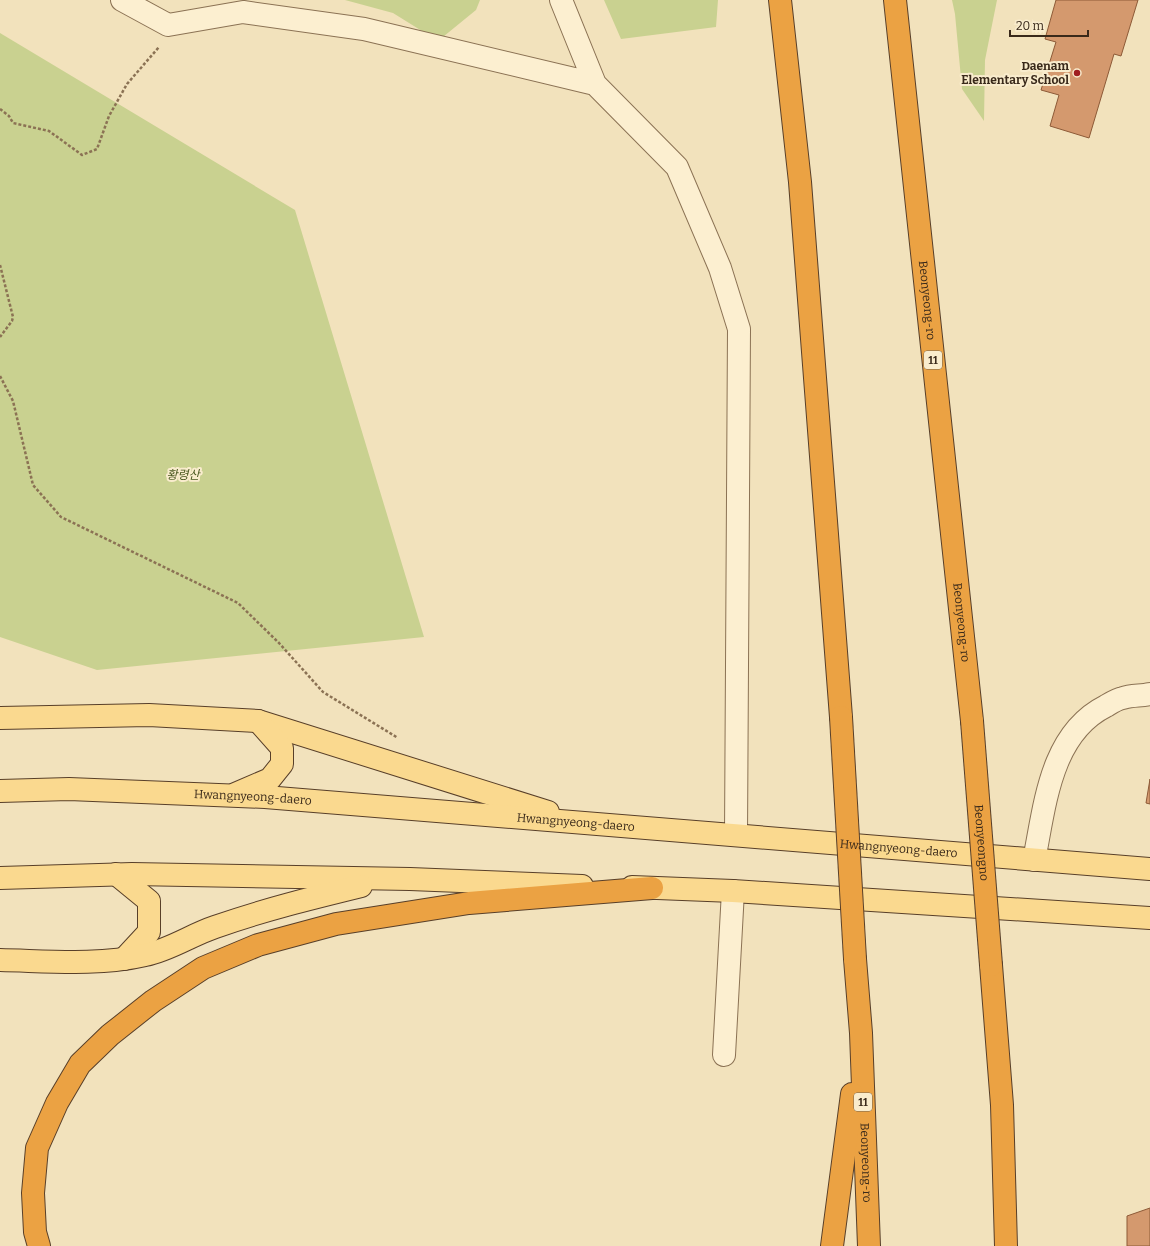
<svg xmlns="http://www.w3.org/2000/svg" width="1150" height="1246" font-family="Bitter,'Noto Sans KR',serif">
  <style>
    .green { fill: #c9d190 }
    .building { fill: #d4996e; stroke: #8d5a37 }
    .lines { fill: none; stroke-linecap: round; stroke-linejoin: round }
    .minor-casing { stroke: #8b7254; stroke-width: 24 }
    .major-casing { stroke: #583f29; stroke-width: 24 }
    .highway-casing { stroke: #583f29; stroke-width: 24 }
    .path { stroke: #8b7254; stroke-width: 2.5; stroke-dasharray: 3 2; stroke-linecap: butt }
    .minor { stroke: #fcefd0; stroke-width: 22 }
    .major { stroke: #fad98f; stroke-width: 22 }
    .highway { stroke: #eba243; stroke-width: 22 }
    .highway-bridge-casing { stroke: #583f29; stroke-width: 24; stroke-linecap: butt }
    .highway-bridge { stroke: #eba243; stroke-width: 22 }
    .poi-dot { fill: #a01e1f; stroke: #f9eccd; stroke-width: 1.5 }
    .labels { text-anchor: middle; dominant-baseline: central; stroke-width: 4; stroke-linejoin: round; paint-order: stroke }
    .shield { fill: #f9eccd; stroke: #736450; stroke-width: 1 }
    .shield-label { font-size: 11px; font-weight: bold; fill: #39291a }
    .poi-label { font-size: 12px; font-weight: bold; fill: #39291a; stroke: #f9eccd; text-anchor: end }
    .street-label { font-size: 12px; fill: #39291a; stroke: #f9eccd }
    .park-label { font-size: 12px; font-style: italic; fill: #49581f; stroke: #f9eccd }
  </style>
  <rect width="100%" height="100%" fill="#f2e2bc"/>
  <path class="green" d="M345 0H480L476 10 438 41 393 13Z
    M604 0H718L716 27 621 39Z
    M952 0H997L985 60 984 121 962 89 955 14Z
    M0 33 295 210 424 637 97 670 0 637Z"/>
  <path class="building" d="M1056 0H1138L1121 56 1114 54 1089 138 1050 126 1059 95 1041 90 1056 42 1045 39Z
    M1150 779V804L1146 803Z
    M1150 1208V1246H1127V1216Z"/>
  <g class="lines">
    <defs>
      <path id="minor" d="M122 0 168 25 243 12 364 29 595 84
        M561 0 595 84 677 167 720 268 739 329 736 835
        M1034 860C1045 806 1050 734 1106 706 1111 703 1117 699 1123 698 1131 695 1141 696 1150 694
        M724 1055 733 891"/>
      <g id="major">
        <path d="M0 718 149 715 258 721 548 812"/>
        <path id="s1" d="M0 791 69 789 265 797 1150 869"/>
        <path d="M235 794 270 779 282 764V748L258 721"/>
        <path d="M116 874 149 901V932L124 959"/>
        <path d="M0 878 132 874 410 879 582 886"/>
        <path d="M632 887 733 891 1150 918"/>
        <path d="M0 960C48 961 98 966 145 955 170 950 191 935 215 927 263 910 312 898 361 886"/>
      </g>
      <g id="highway">
        <path d="M780 0 800 182 841 717"/>
        <path id="s2" d="M895 0 972 721"/>
        <path id="s3" d="M855 959 861 1033 869 1246"/>
        <path d="M991 965 1002 1105 1006 1246"/>
        <path d="M39 1246 35 1232 33 1193 37 1148 57 1103 80 1064 110 1035 153 1001 203 968 258 945 336 924 469 903 652 888"/>
        <path d="M832 1246 852 1094"/>
      </g>
    </defs>
    <use href="#minor" class="minor-casing"/>
    <use href="#major" class="major-casing"/>
    <use href="#highway" class="highway-casing"/>
    <path class="path" d="M0 109 9 116 13 123 49 131 82 155 97 149 109 116 127 84 159 47
      M0 265 13 317 12 321 0 337
      M0 376 13 401 33 485 61 517 238 603 279 643 323 692 398 738"/>
    <use href="#minor" class="minor"/>
    <use href="#major" class="major"/>
    <use href="#highway" class="highway"/>
    <defs>
      <g id="highway-bridge">
        <path d="M841 717 855 959"/>
        <path id="s4" d="M972 721 991 965"/>
      </g>
    </defs>
    <use href="#highway-bridge" class="highway-bridge-casing"/>
    <use href="#highway-bridge" class="highway-bridge"/>
  </g>
  <circle class="poi-dot" cx="1077" cy="73" r="4"/>
  <g class="labels">
    <g class="shield">
      <rect x="924" y="351" width="18" height="18" rx="3"/>
      <rect x="854" y="1093" width="18" height="18" rx="3"/>
    </g>
    <g class="shield-label">
      <text x="933" y="360">11</text>
      <text x="863" y="1102">11</text>
    </g>
    <g class="poi-label">
      <text x="1069" y="66">Daenam<tspan x="1069" dy="14">Elementary School</tspan></text>
    </g>
    <g class="street-label">
      <text stroke="none"><textPath href="#s2" startOffset="302">Beonyeong-ro</textPath></text>
      <text stroke="none"><textPath href="#s2" startOffset="626">Beonyeong-ro</textPath></text>
      <text stroke="none"><textPath href="#s1" startOffset="253">Hwangnyeong-daero</textPath></text>
      <text stroke="none"><textPath href="#s1" startOffset="577">Hwangnyeong-daero</textPath></text>
      <text stroke="none"><textPath href="#s4" startOffset="122">Beonyeongno</textPath></text>
      <text stroke="none"><textPath href="#s1" startOffset="901">Hwangnyeong-daero</textPath></text>
      <text stroke="none"><textPath href="#s3" startOffset="204">Beonyeong-ro</textPath></text>
    </g>
    <g class="park-label">
      <text x="183" y="475">황령산</text>
    </g>
  </g>
  <path d="M1010 30v6h78v-6" fill="none" stroke="#39291a" stroke-width="2"/>
  <text x="1016" y="30" font-size="12" fill="#39291a" stroke="#f9eccd" stroke-width="3" paint-order="stroke">20 m</text>
</svg>
